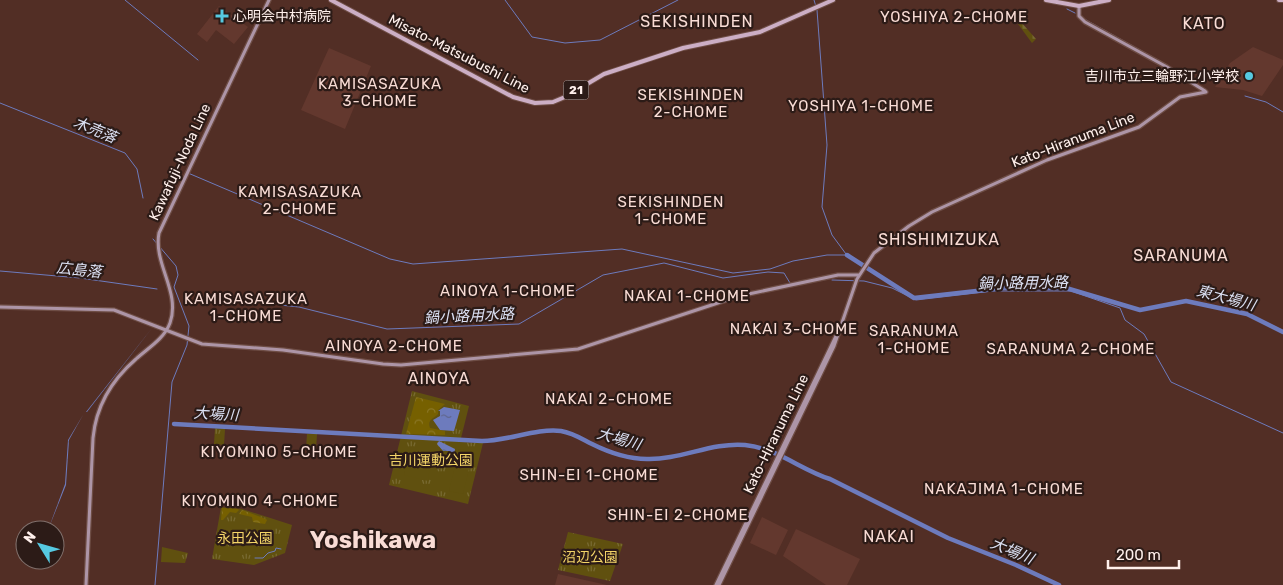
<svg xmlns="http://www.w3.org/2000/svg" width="1283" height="585" font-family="Rubik,'Noto Sans JP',sans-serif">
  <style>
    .built { fill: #63382e }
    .grass { fill: url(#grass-tufts) }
    .forest { fill: url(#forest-crowns) }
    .cemetery { fill: url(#cemetery-stones) }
    .pitch { fill: #60500f }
    .water { fill: url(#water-ripples) }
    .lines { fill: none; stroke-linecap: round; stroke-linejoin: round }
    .stream { stroke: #6d7bbd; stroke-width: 1 }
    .river { stroke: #6d7bbd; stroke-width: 4.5 }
    .secondary-casing { stroke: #6e4d45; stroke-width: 5.5 }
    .primary-casing { stroke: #6e4d45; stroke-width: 6 }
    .secondary { stroke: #ad95a7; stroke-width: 3 }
    .primary { stroke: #ccaec5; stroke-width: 4 }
    .poi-dot { fill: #56c9e1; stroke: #2c1b17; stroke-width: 2 }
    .labels { text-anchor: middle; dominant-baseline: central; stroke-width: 4.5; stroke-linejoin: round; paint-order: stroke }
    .shield { fill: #2c1b17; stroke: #c0b0ac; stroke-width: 1 }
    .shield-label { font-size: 12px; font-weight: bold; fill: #fff0ec }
    .poi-label { font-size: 14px; fill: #fff0ec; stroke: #2c1b17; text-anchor: start }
    .street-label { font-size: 14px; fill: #fff0ec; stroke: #2c1b17 }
    .park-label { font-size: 14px; fill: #f4d568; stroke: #2c1b17 }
    .neighbourhood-label { font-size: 15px; letter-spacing: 1px; fill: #f9dcd5; stroke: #2c1b17 }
    .water-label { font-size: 15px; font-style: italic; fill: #dbe0f3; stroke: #2c1b17 }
    .quarter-label { font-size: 16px; letter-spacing: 1px; fill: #f9dcd5; stroke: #2c1b17 }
    .town-label { font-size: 24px; font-weight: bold; fill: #f9dcd5; stroke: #2c1b17 }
  </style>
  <defs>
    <pattern id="grass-tufts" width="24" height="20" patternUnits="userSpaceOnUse" patternTransform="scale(1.25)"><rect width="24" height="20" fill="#60500f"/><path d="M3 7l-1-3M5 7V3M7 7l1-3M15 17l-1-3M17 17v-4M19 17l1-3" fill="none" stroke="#786a32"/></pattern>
    <pattern id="forest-crowns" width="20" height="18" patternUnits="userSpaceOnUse" patternTransform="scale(1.25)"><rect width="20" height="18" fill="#766000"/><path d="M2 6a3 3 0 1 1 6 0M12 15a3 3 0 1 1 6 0" fill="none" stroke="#8b7725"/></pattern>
    <pattern id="cemetery-stones" width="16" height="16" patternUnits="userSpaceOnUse" patternTransform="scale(1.25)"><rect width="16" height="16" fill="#60500f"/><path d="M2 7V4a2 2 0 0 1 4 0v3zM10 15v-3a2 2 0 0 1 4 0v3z" fill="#786a32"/></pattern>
    <pattern id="water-ripples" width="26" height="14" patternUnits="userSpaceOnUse" patternTransform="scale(1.25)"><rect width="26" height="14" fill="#6d7bbd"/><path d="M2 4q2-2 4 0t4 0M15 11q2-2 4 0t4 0" fill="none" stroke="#60678e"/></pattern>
  </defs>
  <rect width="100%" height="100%" fill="#522e25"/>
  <path class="built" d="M219 6 248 27 234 44 216 30 207 42 197 34Z
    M1253 47 1283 60V65L1262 96 1243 90 1215 87 1230 63Z
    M329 48 371 66 345 129 301 110Z
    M762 517 788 530 776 555 750 543Z
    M796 529 860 559 847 585H826L783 556Z
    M558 574 607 585H555Z"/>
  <path class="grass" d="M412 391 469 406 460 442 483 443 468 504 389 485Z
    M215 428 225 429 224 445 214 444Z
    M307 434H317L316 450H306Z
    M221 507 242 509 292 525 285 553 254 565 212 559Z
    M568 532 623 544 610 581 558 570Z
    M162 547 188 553 185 563 161 562Z"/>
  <path class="forest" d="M416 397 445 404 438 410V414C433 419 427 420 430 428L445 431V435L406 434Z
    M222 508 238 509 239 510 236 513 230 512 223 520H221Z
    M242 510 266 519 267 520 265 524 253 522 252 517 239 514Z"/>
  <path class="cemetery" d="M1021 22 1036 39 1032 43 1018 24Z"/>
  <path class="pitch" d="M459 449 473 452 463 494 449 491Z
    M409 453 425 458 430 465 428 481 404 475Z"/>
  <path class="water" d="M152 328 87 412H86Z
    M444 407 460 410 454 431 440 430 433 420 440 416V411H438Z
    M83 415 69 440 66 485 48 530 65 484 68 440Z
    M439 441 455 449 454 457H450L451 462 448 465 446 460 450 451H443L437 444Z"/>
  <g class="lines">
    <path class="stream" d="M125 0 198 60
      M505 0 532 37 565 43 600 40 678 0
      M814 0 817 10 827 145 822 207 832 235 846 254
      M1067 9 1075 13
      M1086 20 1167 65
      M1245 96 1266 102 1283 112
      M0 103 125 153 137 169 143 198
      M188 173 390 259 413 264 622 249 733 273 770 269 793 261 827 255H847
      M153 239 176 266 178 275 174 287 189 326 187 345 172 382 155 585
      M0 271 80 278 157 289
      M832 280 864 281 892 288 916 300 993 291H1071L1120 308 1125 320 1144 334 1171 382 1283 433
      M280 305 299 307 387 329 519 324 603 275 664 263 723 278 768 272 784 273 790 283
      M255 558H263L268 553 275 551 276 548 281 549"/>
    <path class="river" d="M847 255 914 298 1003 288H1066L1140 310 1186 301 1247 314 1283 332
      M174 424 482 441C508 441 536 428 561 431 573 433 582 439 592 444 610 453 628 459 647 459 680 460 712 442 745 445 777 448 801 470 830 479L948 538 1016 565 1059 585"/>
    <defs>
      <path id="secondary" d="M1079 6V16L1085 22 1167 67 1205 91
        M0 307 114 310 202 344 283 350 383 364 401 365 578 349 739 296 838 275H859
        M86 585 93 438C96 406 113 379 136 359 148 348 164 339 170 323 181 292 153 264 159 233L269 0
        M716 585 838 332
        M719 585 834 346 857 279 874 253 909 226 932 212 1047 160 1139 127 1180 97 1206 92"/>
      <path id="primary" d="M331 0 513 97 535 103 553 102 565 97 604 74 683 48 760 32 833 0
        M1046 0 1079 6 1109 0
        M1279 0H1283"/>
    </defs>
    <use href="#secondary" class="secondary-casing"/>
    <use href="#primary" class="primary-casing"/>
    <use href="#secondary" class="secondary"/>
    <use href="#primary" class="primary"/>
  </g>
  <g class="poi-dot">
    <path d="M219.5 8.5h5v5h5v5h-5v5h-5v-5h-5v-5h5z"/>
    <circle cx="1249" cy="76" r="5"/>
  </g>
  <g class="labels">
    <rect class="shield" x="563.5" y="80.5" width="25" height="19" rx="4"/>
    <g class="shield-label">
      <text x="576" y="90">21</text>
    </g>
    <g class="poi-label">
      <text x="233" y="16">心明会中村病院</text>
      <text x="1239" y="76" text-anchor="end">吉川市立三輪野江小学校</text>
    </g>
    <g class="street-label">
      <text transform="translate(459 54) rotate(27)">Misato-Matsubushi Line</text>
      <text transform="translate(1073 140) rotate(-21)">Kato-Hiranuma Line</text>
      <text transform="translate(180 162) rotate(-65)">Kawafuji-Noda Line</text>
      <text transform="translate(776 434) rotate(-64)">Kato-Hiranuma Line</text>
    </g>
    <g class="park-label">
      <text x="431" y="460">吉川運動公園</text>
      <text x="245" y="538">永田公園</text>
      <text x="590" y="557">沼辺公園</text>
    </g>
    <g class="neighbourhood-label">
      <text x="954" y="17">YOSHIYA 2-CHOME</text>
      <text x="380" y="84">KAMISASAZUKA<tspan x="380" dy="17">3-CHOME</tspan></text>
      <text x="691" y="95">SEKISHINDEN<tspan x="691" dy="17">2-CHOME</tspan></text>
      <text x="861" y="106">YOSHIYA 1-CHOME</text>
      <text x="300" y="192">KAMISASAZUKA<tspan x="300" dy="17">2-CHOME</tspan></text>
      <text x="671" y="202">SEKISHINDEN<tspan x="671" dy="17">1-CHOME</tspan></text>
      <text x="508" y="291">AINOYA 1-CHOME</text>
      <text x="687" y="296">NAKAI 1-CHOME</text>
      <text x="246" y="299">KAMISASAZUKA<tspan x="246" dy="17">1-CHOME</tspan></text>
      <text x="794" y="329">NAKAI 3-CHOME</text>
      <text x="914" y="331">SARANUMA<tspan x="914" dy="17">1-CHOME</tspan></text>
      <text x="394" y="346">AINOYA 2-CHOME</text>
      <text x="1071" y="349">SARANUMA 2-CHOME</text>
      <text x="609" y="399">NAKAI 2-CHOME</text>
      <text x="279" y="452">KIYOMINO 5-CHOME</text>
      <text x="589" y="475">SHIN-EI 1-CHOME</text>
      <text x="1004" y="489">NAKAJIMA 1-CHOME</text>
      <text x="260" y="501">KIYOMINO 4-CHOME</text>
      <text x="678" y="515">SHIN-EI 2-CHOME</text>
    </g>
    <g class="water-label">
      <text transform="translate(95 130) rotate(22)">木売落</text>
      <text transform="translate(79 270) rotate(6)">広島落</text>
      <text transform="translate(1023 283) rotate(-1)">鍋小路用水路</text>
      <text transform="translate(1226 298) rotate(15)">東大場川</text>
      <text transform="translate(469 316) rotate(-3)">鍋小路用水路</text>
      <text transform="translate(216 414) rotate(3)">大場川</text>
      <text transform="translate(619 439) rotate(16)">大場川</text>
      <text transform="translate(1012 551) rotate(23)">大場川</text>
    </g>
    <g class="quarter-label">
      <text x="697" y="21">SEKISHINDEN</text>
      <text x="1204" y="23">KATO</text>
      <text x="939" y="239">SHISHIMIZUKA</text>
      <text x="1181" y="255">SARANUMA</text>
      <text x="439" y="378">AINOYA</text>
      <text x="889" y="536">NAKAI</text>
    </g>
    <g class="town-label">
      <text x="373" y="540">Yoshikawa</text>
    </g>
  </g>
  <g transform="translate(40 545) rotate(307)"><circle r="24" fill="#2c1b17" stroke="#80706c"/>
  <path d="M0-4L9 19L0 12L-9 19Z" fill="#56c9e1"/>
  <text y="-8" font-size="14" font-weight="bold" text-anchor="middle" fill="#fff0ec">N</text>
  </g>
  <path d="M1108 560v8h71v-8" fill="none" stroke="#fff0ec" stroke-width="2.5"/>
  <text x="1116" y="560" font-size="15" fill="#fff0ec" stroke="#2c1b17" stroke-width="4" paint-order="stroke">200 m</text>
</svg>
